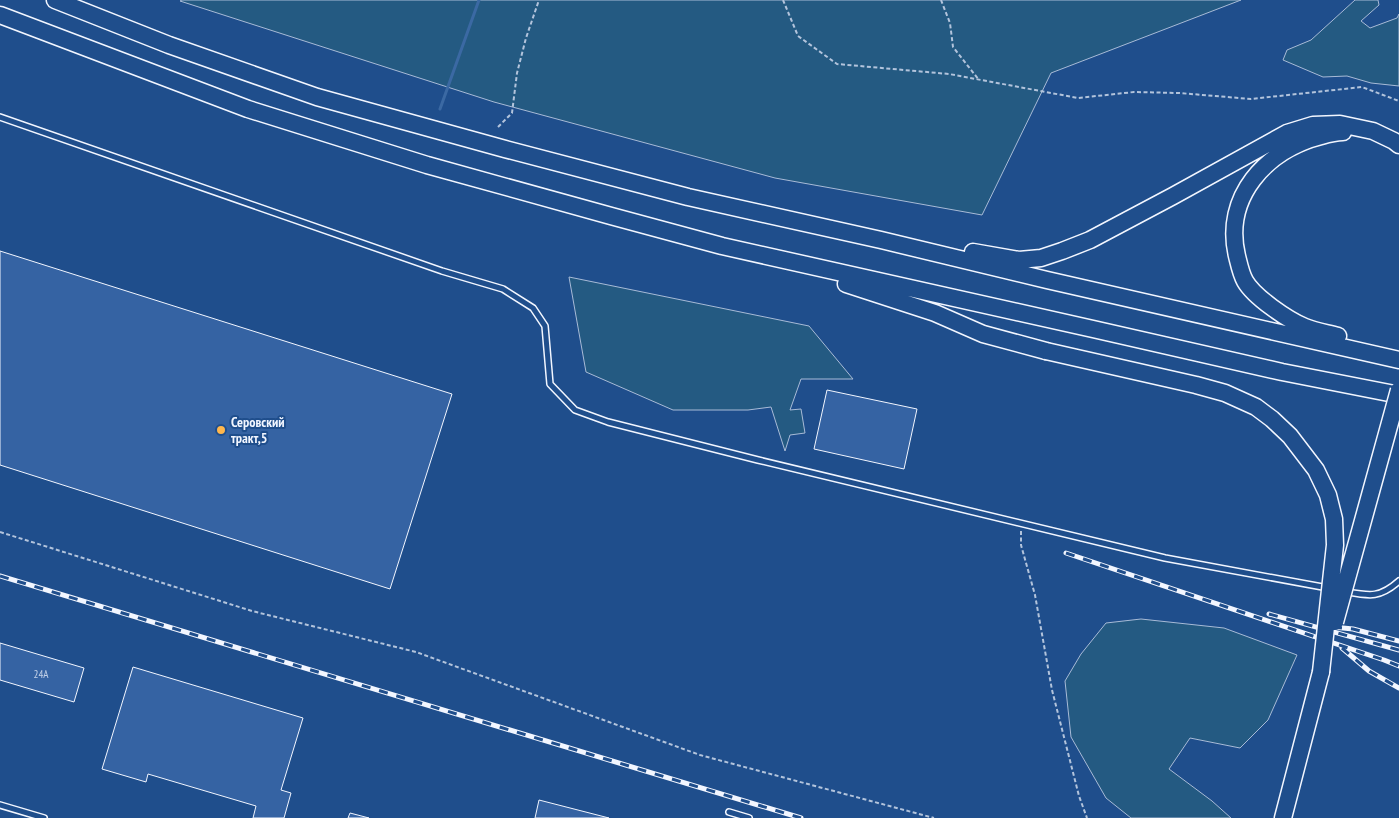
<svg xmlns="http://www.w3.org/2000/svg" width="1399" height="818" font-family="'PT Sans Narrow',sans-serif">
  <style>
    .green { fill: #245a82; stroke: #a8bbd7 }
    .lines { fill: none; stroke-linecap: round; stroke-linejoin: round }
    .stream { stroke: #3b69a3; stroke-width: 3 }
    .building { fill: #3563a3; stroke: #f2f6ff }
    .service-casing { stroke: #f2f6ff; stroke-width: 8 }
    .primary-casing { stroke: #f2f6ff; stroke-width: 19 }
    .path { stroke: #b3c4dc; stroke-width: 2; stroke-dasharray: 4 2.5; stroke-linecap: butt }
    .service { stroke: #1f4e8c; stroke-width: 5 }
    .primary { stroke: #1f4e8c; stroke-width: 16 }
    .rail-casing { stroke: #f2f6ff; stroke-width: 5 }
    .rail { stroke: #1f4e8c; stroke-width: 3; stroke-dasharray: 9; stroke-linecap: butt }
    .primary-bridge-casing { stroke: #f2f6ff; stroke-width: 19; stroke-linecap: butt }
    .primary-bridge { stroke: #1f4e8c; stroke-width: 16 }
    .poi-dot { fill: #ffb74d; stroke: #1f4e8c; stroke-width: 2 }
    .labels { text-anchor: middle; dominant-baseline: central; stroke-width: 4; stroke-linejoin: round; paint-order: stroke }
    .number-label { font-size: 11px; fill: #c3d1e8 }
    .poi-label { font-size: 14px; font-weight: bold; fill: #f2f6ff; stroke: #1f4e8c; text-anchor: start }
  </style>
  <rect width="100%" height="100%" fill="#1f4e8c"/>
  <path class="green" d="M182 0H1241L1051 73 982 215 775 178 494 102 180 1Z
    M1355 0H1378L1379 5 1361 21 1370 28 1397 18 1399 14V86L1371 83 1347 76 1323 77 1283 60 1287 50 1311 40Z
    M569 277 809 326 853 379H801L790 410 801 409 805 433 790 435 785 451 771 407 748 410H673L586 372Z
    M1141 619 1224 628 1297 655 1268 720 1240 748 1190 738 1169 769 1212 801 1231 818H1131L1106 798 1071 737 1065 681 1081 654 1106 623Z"/>
  <g class="lines">
    <path class="stream" d="M440 109 479 0"/>
  </g>
  <path class="building" d="M0 251 452 394 390 589 0 465Z
    M827 390 917 409 904 469 814 449Z
    M0 643 84 668 74 702 0 680Z
    M133 667 303 718 281 790 291 793 284 818H253L256 806 148 774 146 782 102 769Z
    M539 800 609 818H535Z
    M350 813 369 818H348Z"/>
  <g class="lines">
    <defs>
      <path id="service" d="M0 117 442 271 503 289 533 308 545 326 550 384 575 410 608 422 758 460 1165 558 1328 588
        M1347 592C1370 596 1380 598 1399 581
        M0 805 44 818
        M729 812 749 818"/>
      <path id="primary" d="M55 0 169 45 317 97 505 149 688 197 881 240 1047 280 1399 360
        M0 15 248 109 427 165 611 216 722 246 1093 329 1282 372 1399 395
        M973 252 1019 260 1041 258 1062 251 1090 240 1173 196 1287 133 1313 125 1340 124 1373 131 1394 141 1399 145
        M846 284 935 313 983 334 1046 351
        M1338 336C1327 333 1315 331 1305 327 1288 320 1254 297 1245 281 1241 274 1239 264 1237 256 1223 197 1266 150 1321 136 1328 134 1335 132 1343 132
        M1283 818 1321 672"/>
    </defs>
    <use href="#service" class="service-casing"/>
    <use href="#primary" class="primary-casing"/>
    <path class="path" d="M783 0 798 36 837 64 949 74 1078 98 1134 92 1179 93 1251 99 1362 87 1399 101
      M941 0 950 23 953 47 979 80
      M498 127 512 113 517 73 526 38 539 0
      M1021 531V545L1035 595 1052 690 1079 796 1087 818
      M0 532 252 611 416 652 700 755 934 818"/>
    <use href="#service" class="service"/>
    <use href="#primary" class="primary"/>
    <defs>
      <path id="rail" d="M1066 553 1384 660 1399 666
        M0 576 801 818
        M1269 614 1399 650
        M1333 627 1353 629 1399 641
        M1342 648 1369 671 1399 688"/>
    </defs>
    <use href="#rail" class="rail-casing"/>
    <use href="#rail" class="rail"/>
    <defs>
      <path id="primary-bridge" d="M1046 351 1196 385 1225 393 1256 407 1272 419 1290 436 1316 470 1328 495 1334 519 1335 545 1321 672
        M1335 622 1399 390"/>
    </defs>
    <use href="#primary-bridge" class="primary-bridge-casing"/>
    <use href="#primary-bridge" class="primary-bridge"/>
  </g>
  <circle class="poi-dot" cx="221" cy="430" r="5"/>
  <g class="labels">
    <g class="number-label">
      <text x="41" y="674">24А</text>
    </g>
    <g class="poi-label">
      <text x="231" y="422">Серовский<tspan x="231" dy="16">тракт,5</tspan></text>
    </g>
  </g>
</svg>
